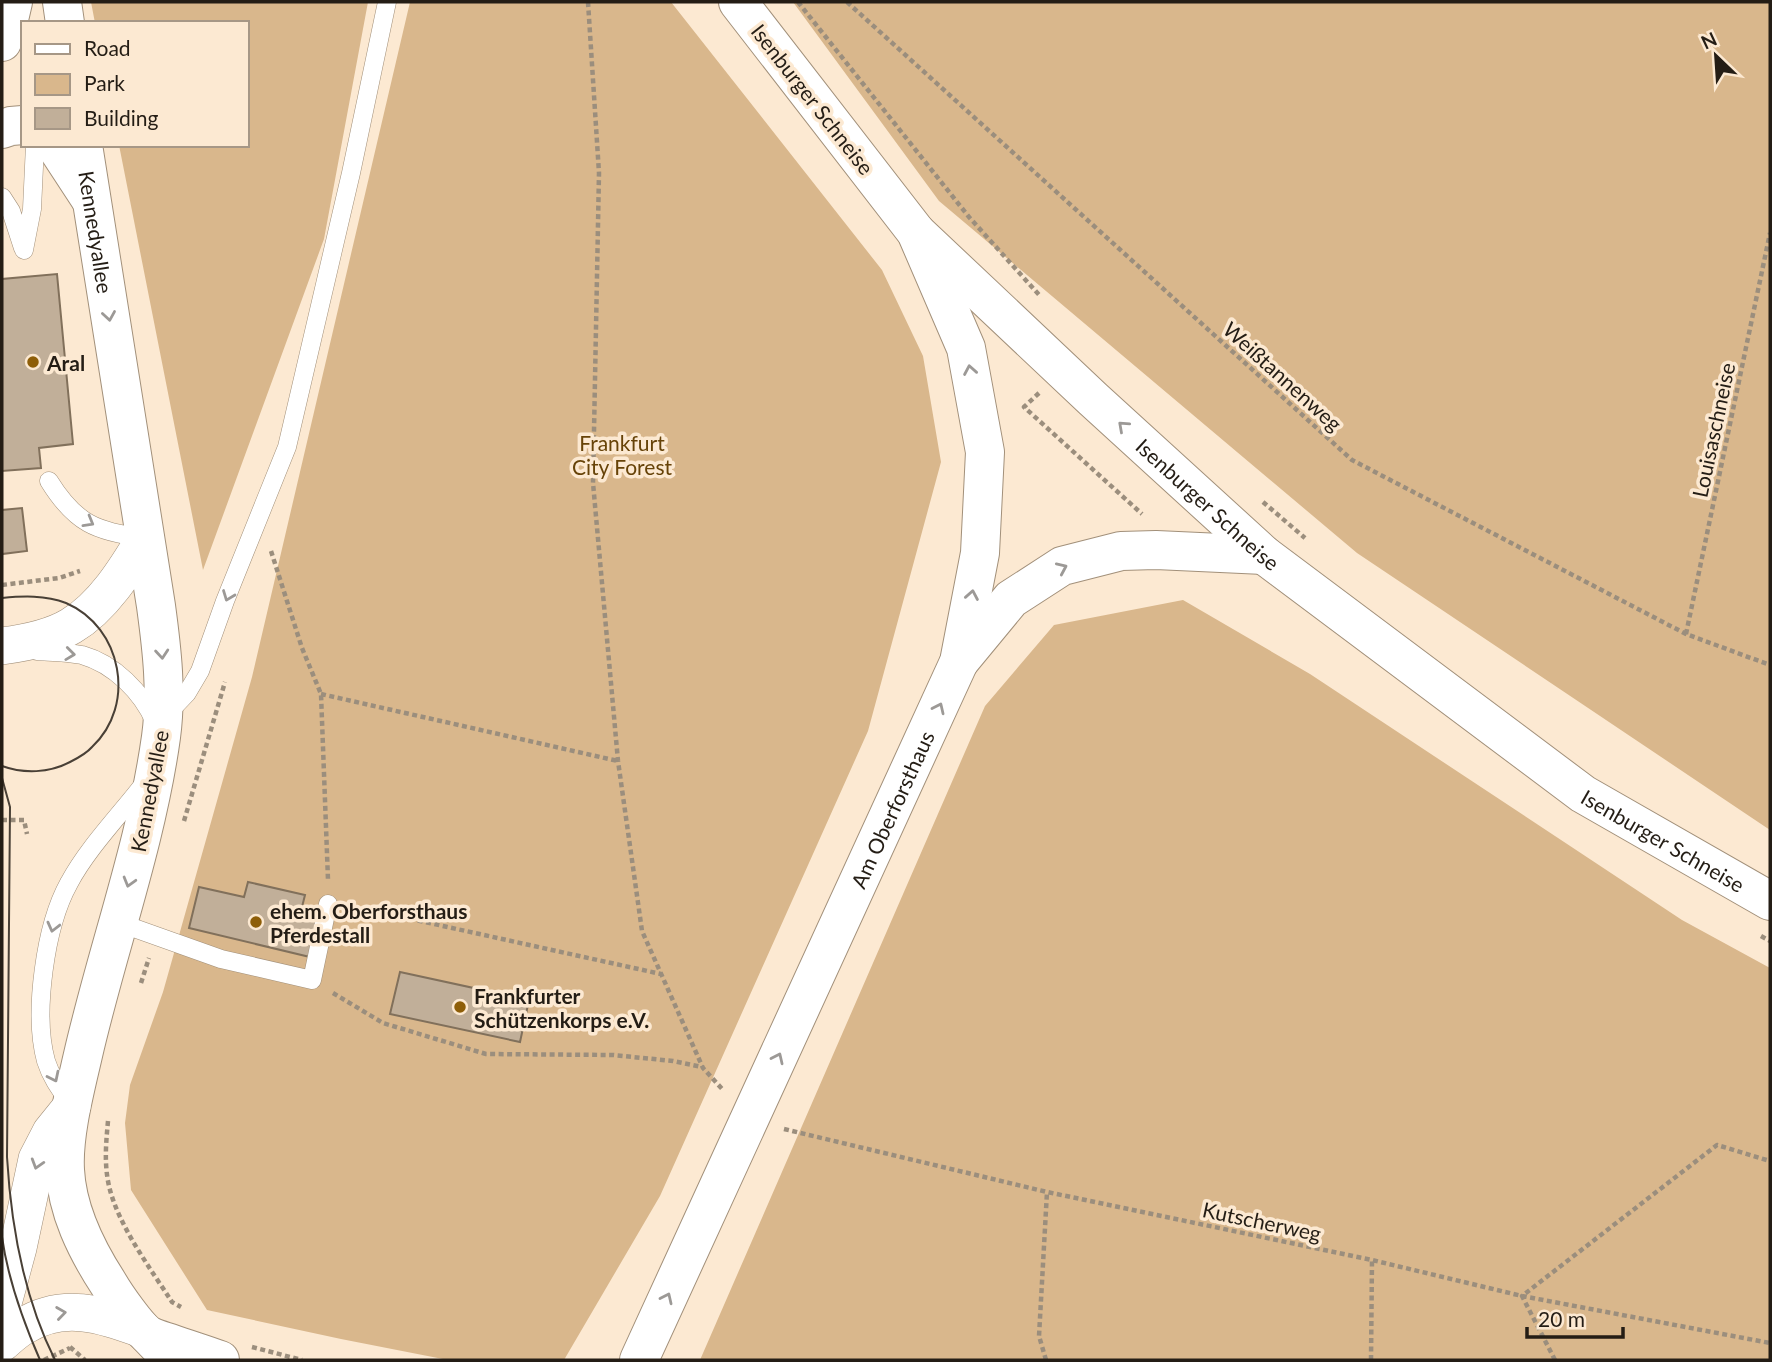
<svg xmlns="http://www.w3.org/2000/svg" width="1772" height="1362" font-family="Lato,sans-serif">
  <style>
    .green { fill: #d9b78c }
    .building { fill: #c1af99; stroke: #81705b; stroke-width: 2 }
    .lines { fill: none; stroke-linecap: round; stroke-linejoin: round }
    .service-casing { stroke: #a2907a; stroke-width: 19 }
    .minor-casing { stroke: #a2907a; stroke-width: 38 }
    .secondary-casing { stroke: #a2907a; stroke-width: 40 }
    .primary-casing { stroke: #a2907a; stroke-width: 40 }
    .trunk-casing { stroke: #a2907a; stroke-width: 40 }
    .path { stroke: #9b8e7d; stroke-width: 4.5; stroke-dasharray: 5 3.5; stroke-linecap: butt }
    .service { stroke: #fff; stroke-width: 18 }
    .minor { stroke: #fff; stroke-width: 37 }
    .secondary { stroke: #fff; stroke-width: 38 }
    .primary { stroke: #fff; stroke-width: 38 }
    .trunk { stroke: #fff; stroke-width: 38 }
    .tram { stroke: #494036; stroke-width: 2 }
    .oneway { stroke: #9c9996 }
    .poi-dot { fill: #8e5e08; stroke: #fce9d2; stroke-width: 2.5 }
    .labels { text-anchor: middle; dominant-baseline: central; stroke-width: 7; stroke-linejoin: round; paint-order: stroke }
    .street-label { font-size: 21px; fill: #241d15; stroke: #fce9d2 }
    .poi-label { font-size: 21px; font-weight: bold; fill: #241d15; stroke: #fce9d2; text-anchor: start }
    .park-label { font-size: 21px; fill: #674308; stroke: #fce9d2 }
  </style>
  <rect width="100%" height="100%" fill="#fce9d2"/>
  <path class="green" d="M91 2H368L324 239 203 570 119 145H247V23H95Z
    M410 2H671L882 270 923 356 941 462 868 731 660 1196 564 1360H448L341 1339 207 1310 131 1190 125 1123 130 1085 163 992 252 677Z
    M793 2H1770V830L1357 553 939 201Z
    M1183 600 1310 674 1682 920 1770 968V1360H700L985 706 1054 625Z"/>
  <path class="building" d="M57 274 73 444 39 448 41 468 2 471V279Z
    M22 508 27 551 2 554V510Z
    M248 882 305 895 301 911 324 917 314 958 189 928 199 887 244 897Z
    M400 972 529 1000 520 1042 390 1014Z"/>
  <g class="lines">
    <defs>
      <path id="service" d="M2 197 11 211 23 248
        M24 250 32 209 35 145
        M49 481C75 523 96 532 145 538
        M37 651C51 652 67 652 82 655 114 664 142 692 155 722
        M168 713 187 693 200 671 225 601 287 447 351 173 387 2
        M117 922 221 959 312 980 328 904
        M70 1103C60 1089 51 1077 46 1061 33 1014 45 926 69 883 87 849 119 816 143 785"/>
      <path id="minor" d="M2 646C25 643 51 638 71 626 103 607 126 570 145 538
        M2 1307 18 1248 37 1159 51 1132 72 1106
        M2 1343C9 1337 15 1331 24 1326 64 1301 102 1315 142 1329"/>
      <g id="secondary">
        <path d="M2 42 7 28 13 2"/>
        <path d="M2 129 11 126 23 125"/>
        <path d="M55 145 91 200"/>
        <path id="s1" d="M916 232 1093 399 1264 555 1583 794 1770 901"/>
        <path d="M959 662 1011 599 1062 566 1121 551 1156 550 1264 555"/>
      </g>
      <g id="primary">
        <path d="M62 2 65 23"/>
        <path id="s2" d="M83 145 156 606C162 650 167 693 161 737 146 845 107 950 83 1055 75 1090 63 1135 65 1170 67 1211 86 1249 108 1283 115 1295 138 1329 150 1336 156 1339 164 1341 170 1343 187 1349 203 1354 220 1360"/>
        <path id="s3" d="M639 1360 959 662 980 553 985 452 966 348 916 232 738 2"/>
      </g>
      <path id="trunk" d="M148 1335 172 1360"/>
    </defs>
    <use href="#service" class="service-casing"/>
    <use href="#minor" class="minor-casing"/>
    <use href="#secondary" class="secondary-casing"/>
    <use href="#primary" class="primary-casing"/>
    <use href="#trunk" class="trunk-casing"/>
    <path class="path" d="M588 2 599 173 593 483 618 761 642 931 703 1068 723 1090
      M798 2 969 217 1041 297
      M847 2 1352 460 1686 634 1770 665
      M1039 393 1024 407 1142 514
      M1263 502 1305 538
      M271 551 302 648 321 694 328 880
      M2 585 59 578 80 571
      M1686 634 1770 233
      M321 694 618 761
      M2 820H24L27 834
      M184 821 225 682
      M351 908 384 913 661 974
      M1761 936 1770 941
      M141 983 149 958
      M333 993 383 1023 486 1054 613 1055 673 1061 702 1067
      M108 1121C106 1143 104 1164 109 1186 118 1225 150 1268 172 1302L181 1307
      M784 1129 1047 1192 1372 1260 1522 1296 1770 1343
      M70 1347 85 1360
      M252 1347 302 1360
      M44 1360 70 1348
      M1046 1360 1039 1336 1047 1192
      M1371 1360 1372 1260
      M1555 1360 1522 1296 1717 1145 1770 1161"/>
    <use href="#service" class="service"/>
    <use href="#minor" class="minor"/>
    <use href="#secondary" class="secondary"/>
    <use href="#primary" class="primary"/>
    <use href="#trunk" class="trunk"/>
    <path class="tram" d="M2 598C23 596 45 595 66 603 122 627 137 705 92 747 86 754 78 758 70 762 49 773 24 774 2 766
      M2 778 10 807 7 1157C11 1226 24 1298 55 1360
      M2 1237C8 1280 23 1321 40 1360"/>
  </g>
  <defs><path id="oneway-chevron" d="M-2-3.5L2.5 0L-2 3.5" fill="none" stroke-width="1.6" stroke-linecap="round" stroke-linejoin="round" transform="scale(1.75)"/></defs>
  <g class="oneway">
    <use href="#oneway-chevron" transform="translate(109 316) rotate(81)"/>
    <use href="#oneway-chevron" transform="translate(970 370) rotate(-100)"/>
    <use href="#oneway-chevron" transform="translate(1123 426) rotate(-138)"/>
    <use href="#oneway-chevron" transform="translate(89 522) rotate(30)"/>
    <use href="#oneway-chevron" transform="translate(1062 568) rotate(-24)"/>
    <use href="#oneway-chevron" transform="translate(972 595) rotate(-80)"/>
    <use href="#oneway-chevron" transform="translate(228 596) rotate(111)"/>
    <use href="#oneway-chevron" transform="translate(70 654) rotate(7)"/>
    <use href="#oneway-chevron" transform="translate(162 654) rotate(85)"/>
    <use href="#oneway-chevron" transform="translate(939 708) rotate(-65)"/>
    <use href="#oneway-chevron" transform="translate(129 882) rotate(106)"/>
    <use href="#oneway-chevron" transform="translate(53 927) rotate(104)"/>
    <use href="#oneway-chevron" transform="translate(778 1058) rotate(-65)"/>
    <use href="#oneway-chevron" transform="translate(54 1077) rotate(64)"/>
    <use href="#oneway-chevron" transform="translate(37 1164) rotate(107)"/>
    <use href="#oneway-chevron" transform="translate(667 1298) rotate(-65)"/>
    <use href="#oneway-chevron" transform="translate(61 1313) rotate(-8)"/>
  </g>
  <g class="poi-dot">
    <circle cx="33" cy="362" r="7"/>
    <circle cx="256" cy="922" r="7"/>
    <circle cx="460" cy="1007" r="7"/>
  </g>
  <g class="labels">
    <g class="street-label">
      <text transform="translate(813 99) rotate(52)">Isenburger Schneise</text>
      <text stroke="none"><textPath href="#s2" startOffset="88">Kennedyallee</textPath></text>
      <text transform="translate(1283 376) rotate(42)">Weißtannenweg</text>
      <text transform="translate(1713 430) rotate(-78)">Louisaschneise</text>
      <text stroke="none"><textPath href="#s1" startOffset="399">Isenburger Schneise</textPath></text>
      <text transform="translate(149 791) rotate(-79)">Kennedyallee</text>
      <text stroke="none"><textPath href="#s3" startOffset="606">Am Oberforsthaus</textPath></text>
      <text stroke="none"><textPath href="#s1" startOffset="966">Isenburger Schneise</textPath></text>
      <text transform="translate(1262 1221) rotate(12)">Kutscherweg</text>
    </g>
    <g class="poi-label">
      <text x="47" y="362">Aral</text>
      <text x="270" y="910">ehem. Oberforsthaus<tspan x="270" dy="24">Pferdestall</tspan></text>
      <text x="474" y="995">Frankfurter<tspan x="474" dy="24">Schützenkorps e.V.</tspan></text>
    </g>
    <g class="park-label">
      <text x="622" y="442">Frankfurt<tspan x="622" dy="24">City Forest</tspan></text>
    </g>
  </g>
  <rect width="1772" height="1362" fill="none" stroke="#241d15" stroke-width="7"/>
  <rect x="21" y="21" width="228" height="126" fill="#fce9d2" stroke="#a69786" stroke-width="2"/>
  <rect x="35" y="44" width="35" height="10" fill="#ffffff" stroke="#a69786" stroke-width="2"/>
  <text x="84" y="56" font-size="21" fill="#241d15">Road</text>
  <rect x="35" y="74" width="35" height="21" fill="#d9b78c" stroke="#a69786" stroke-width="2"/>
  <text x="84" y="91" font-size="21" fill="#241d15">Park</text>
  <rect x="35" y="108" width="35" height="21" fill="#c1af99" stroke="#a69786" stroke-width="2"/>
  <text x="84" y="126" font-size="21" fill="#241d15">Building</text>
  <g transform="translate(1716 56) rotate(335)" stroke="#fce9d2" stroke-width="5" paint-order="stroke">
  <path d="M0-5L12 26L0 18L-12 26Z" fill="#241d15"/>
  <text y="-10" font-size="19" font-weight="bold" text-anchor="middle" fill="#241d15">N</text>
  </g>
  <path d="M1527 1327v10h96v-10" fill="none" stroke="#241d15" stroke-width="3.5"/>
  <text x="1538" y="1327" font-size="21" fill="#241d15" stroke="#fce9d2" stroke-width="5" paint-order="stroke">20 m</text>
</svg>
